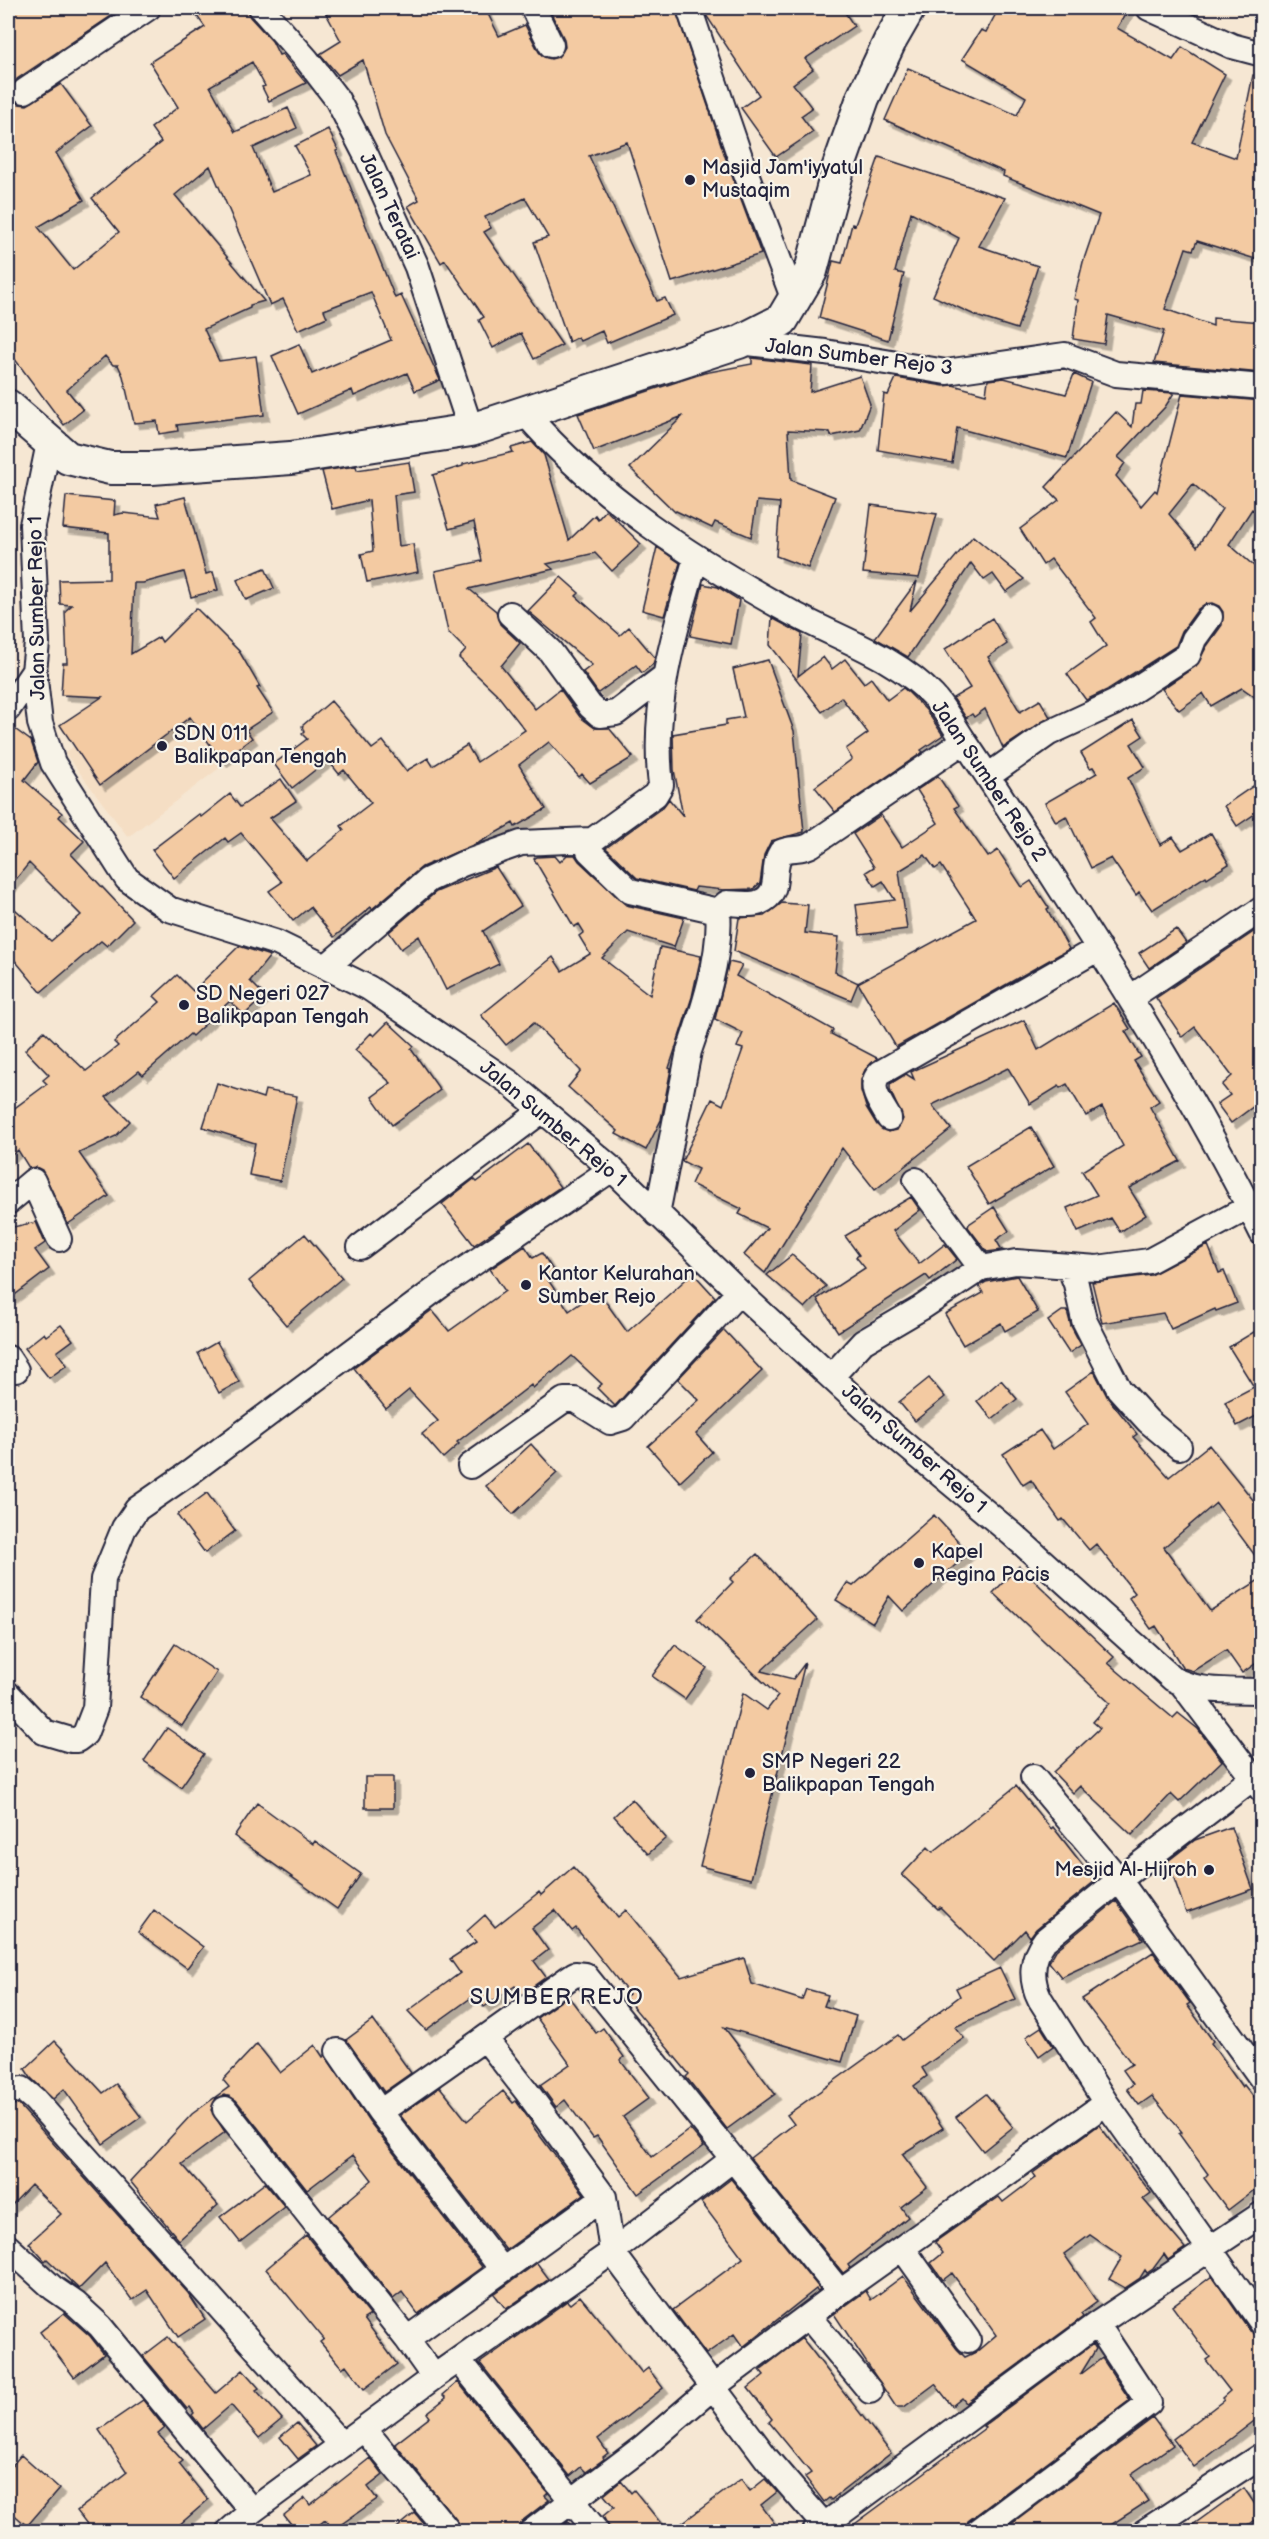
<svg xmlns="http://www.w3.org/2000/svg" width="1269" height="2539" font-family="'Balsamiq Sans',sans-serif">
  <style>
    .built { fill: #f5dec4 }
    .building { fill: #f3caa2; stroke: #22223b; stroke-width: 1.5; fill-rule: evenodd; filter: url(#shadow) }
    .lines { fill: none; stroke-linecap: round; stroke-linejoin: round }
    .minor-casing { stroke: #22223b; stroke-width: 28 }
    .major-casing { stroke: #22223b; stroke-width: 36 }
    .minor { stroke: #f7f3e8; stroke-width: 24 }
    .major { stroke: #f7f3e8; stroke-width: 32 }
    .poi-dot { fill: #22223b; stroke: #f7f3e8; stroke-width: 2 }
    .labels { text-anchor: middle; dominant-baseline: central; stroke-width: 4.5; stroke-linejoin: round; paint-order: stroke }
    .poi-label { font-size: 20px; fill: #22223b; stroke: #f7f3e8; text-anchor: start }
    .street-label { font-size: 20px; fill: #22223b; stroke: #f7f3e8 }
    .quarter-label { font-size: 22px; letter-spacing: 1.5px; fill: #22223b; stroke: #f7f3e8 }
  </style>
  <defs>
    <filter id="shadow"><feDropShadow dx="5.5" dy="5.5" stdDeviation="0" flood-color="#0004"/></filter>
  </defs>
  <rect width="100%" height="100%" fill="#f6e7d3"/>
  <filter id="ink" filterUnits="userSpaceOnUse"><feTurbulence type="fractalNoise" baseFrequency=".0167" numOctaves="2"/><feDisplacementMap in="SourceGraphic" scale="12" xChannelSelector="R" yChannelSelector="G"/><feConvolveMatrix kernelMatrix="1 2 1 2 8 2 1 2 1" color-interpolation-filters="sRGB"/></filter>
  <g filter="url(#ink)">
    <path class="built" d="M195 655 258 739 128 837 65 753Z"/>
    <path class="building" d="M8 8H123L17 79 11 91 14 99 19 104 27 105 61 84 92 126 56 153 84 200 38 227 73 270 119 232 92 198 161 142 151 128 178 107 150 62 205 27 191 8H245L250 17 272 41 279 55 282 54 306 83 269 101 262 87 265 86 252 62 210 86 235 132 288 108 297 128 253 148 272 192 311 175 295 146 328 129 338 150 336 151 395 298 401 295 440 380 415 391 407 373 354 396 352 390 298 414 272 356 299 344 312 374 391 340 371 292 324 310 327 317 298 330 283 299 270 305 210 166 175 195 264 301 250 305V308L204 329 219 361 256 356 264 415 177 425 178 431 159 434 157 421 134 423 123 376 118 365H113L105 356 67 390 83 410 64 425 8 350Z
      M323 8H485L499 36 525 25 539 52 544 57 551 59 558 57 565 47 564 39 550 11 557 8H675L728 165 761 254 672 282 627 142 589 156 657 301 665 298 673 315 607 343 602 331 580 341 578 337 569 342 534 242 548 237 525 198 485 217 491 228 484 232 562 345 534 359 521 333 493 348 479 320 484 317 445 260 441 263 408 206 419 200 385 135 363 60 338 75 320 54 341 41Z
      M704 8H842L854 26 805 59 813 69 793 84 812 108 801 116 813 132 776 157 741 108 759 95 706 15Z
      M999 8H1129L1117 28 1173 60 1182 47 1225 74 1192 142 1236 158 1253 75 1262 76V139L1256 183 1262 184V261L1197 241 1193 250 1186 248 1165 309 1213 326V318L1262 322V373L1154 363 1164 331 1108 315 1104 344 1073 339 1078 300 1074 299 1083 262 1099 215 1003 176 1004 172 885 120 908 68 1017 115 1026 97 962 59 981 30 986 32Z
      M879 157 1005 198 979 246 1038 266 1017 329 979 317 933 296 959 238 911 212 895 272 904 274 888 340 819 318 833 261 842 263 852 224 855 225Z
      M752 358 812 365 810 392 860 376 870 404 860 430 831 436 830 432 788 430 791 480 835 497 808 568 776 556 780 503 757 501 751 537 715 522 712 528 676 511 675 512 630 468 683 416 594 451 578 414 704 373 752 364Z
      M1074 374 1091 382 1067 458 957 428 952 463 878 450 884 394 888 395 896 378 944 386 953 385 986 394 988 380 1004 378 1066 394Z
      M1143 391 1174 393 1165 407 1118 457 1125 463 1116 476 1141 506 1155 490 1157 492 1182 394 1262 401V515L1252 509 1229 544 1262 573V702L1242 688 1211 706 1203 693 1179 710 1162 689 1196 666 1207 646 1222 625 1223 612 1219 606 1212 603 1205 604 1198 609 1182 631 1176 646 1107 690 1086 700 1067 674 1106 646 1091 622 1096 618 1051 559 1043 565 1020 529 1059 500 1046 487 1116 412 1132 427 1135 404H1141ZM1193 484 1222 509 1197 547 1169 514Z
      M532 442 544 455 569 540 595 515 598 519 606 510 641 544 612 571 595 553 547 564 553 569 469 589 496 611 500 624 520 643 501 666 535 709 560 689 580 717 595 728H609L633 757 590 783 582 774 579 777 549 742 519 765 546 809 515 827 513 823 480 842 422 867 372 909 371 907 334 937 310 907 293 921 269 891 282 882 241 833 228 842 225 838 174 878 152 850 199 814 201 817 230 794 240 807 281 779 296 801 270 818 307 861 344 830 341 826 371 803 344 770 339 774 328 760 292 788 274 764 307 739 302 734 304 732 302 726 331 701 372 749 383 741 406 771 428 758 433 766 467 745 477 762 525 730 496 693 459 658 466 650 448 632 435 571 482 561 474 522 449 529 433 475 463 466V464L513 452 511 448Z
      M409 462 414 492 394 495 399 546 413 544 418 572 367 582 361 554 373 551 369 500 332 509 322 471 356 466 357 470Z
      M66 496 115 501 114 515 123 513 160 517 156 504 185 497 206 574 213 572 218 590 191 597 184 572 143 583H134L131 654 159 637 162 642 196 608 239 651 260 687 257 688 273 712 246 730 252 738 222 761 190 717 100 785 60 725 102 697 61 695 63 663H67L65 611 72 605 60 604 59 580 109 579V533L63 528Z
      M871 505 937 514 919 578 863 573Z
      M973 536 1024 579 1006 592 993 574 984 580 971 563 908 657 875 638 917 581 910 611Z
      M657 547 680 563 664 616 642 610Z
      M265 568 274 588 246 600 237 580Z
      M561 577 579 593 576 596 620 635 629 627 655 658 653 664 642 673 636 665 598 693 583 672 592 665 528 611Z
      M703 584 718 587 739 600 731 644 690 636Z
      M772 618 802 634 798 676 823 657 832 669 845 659 864 683 871 678 887 700 903 688 909 693 926 710 943 735 921 750 923 752 835 812 815 787 852 759 846 749 868 733 841 697 822 712 770 645Z
      M992 618 1007 644 988 657 1020 712 1040 700 1050 717 1003 748 985 709 974 717 972 714 966 718 953 698 970 688 945 649Z
      M768 660 794 731 804 832 771 841 764 855 760 883 753 889 724 890 696 887 694 891 637 878 606 848 663 807 669 799 683 816 674 770 673 734 726 725V720L744 717 733 669Z
      M1133 720 1143 736 1131 744 1145 767 1128 778 1160 845 1173 837 1182 850 1211 833 1229 864 1207 878 1206 876 1152 910 1139 892 1136 895 1111 858 1091 868 1066 816 1056 822 1045 803 1097 773 1093 767 1090 768 1081 753Z
      M8 724 31 741 38 762 24 780 62 813 59 817 84 841 71 854 133 920 107 946 101 941 41 992 8 952V903L51 941 81 915 29 863 8 889Z
      M938 776 958 806 954 808 988 857 998 850 1022 887 1031 881 1049 908 1047 909 1069 949 896 1047 858 983 851 1000 734 951 739 918 764 916 782 903 808 905 805 933 839 937 835 972 858 983 976 919 941 865 935 869 925 855 899 871 907 929 860 935 856 905 895 900 883 881 875 886 866 872 874 867 853 834 881 815 902 847 938 823 917 790Z
      M1262 780V809L1237 826 1224 806Z
      M567 855H575L579 861 626 905 684 918 674 947 628 932 602 958 650 995 660 947 701 956 692 997 669 1068 671 1069 661 1120 646 1150 616 1134 618 1131 568 1087 581 1071 534 1023 506 1045 481 1015 553 957 562 971 590 954 579 936 584 932 579 924 574 927 534 859 537 857 555 856 560 862Z
      M496 867 521 906 483 931 499 964 446 990 419 936 401 949 389 932 436 892Z
      M1176 929 1186 943 1149 968 1139 953Z
      M1258 929 1262 934V1100L1231 1123 1217 1104 1230 1095 1222 1085 1232 1076 1195 1027 1182 1037 1156 998Z
      M239 946 270 956 250 981 265 996 244 1015 230 1001 192 1036 190 1034 143 1075 139 1071 106 1097 130 1121 116 1136 79 1153 109 1196 68 1224 42 1170 36 1167 29 1168 18 1150 8 1158V1113L47 1084 43 1080 49 1075 25 1050 44 1031 86 1071 118 1046 114 1042 160 1002 154 996 177 975 193 991Z
      M729 962 742 965 736 976 833 1030 831 1034 877 1058 865 1070 861 1080V1091L866 1107 877 1125 888 1132 897 1130 903 1119 890 1090V1084L906 1074 914 1079 911 1072 915 1070 1024 1020 1038 1050 1114 1003 1130 1029 1125 1031 1141 1057 1134 1061 1159 1101 1150 1107 1180 1161 1129 1188 1146 1215 1120 1232 1111 1218 1078 1232 1067 1208 1097 1195 1082 1171 1123 1146 1102 1107 1086 1116 1067 1084 1060 1088 1059 1086 1030 1104 1008 1068 932 1105 951 1129 875 1190 842 1148 765 1273 744 1255 767 1228 739 1214 742 1209 691 1184 698 1169 682 1161 712 1099 723 1105 743 1049 737 1047 743 1033 715 1019Z
      M388 1022 414 1046 411 1049 440 1090 392 1125 372 1097 391 1083 355 1050 371 1033 374 1036Z
      M217 1083 263 1098 265 1090 297 1096 280 1181 249 1175 255 1143 203 1127Z
      M1031 1127 1054 1166 989 1204 966 1166Z
      M528 1144 560 1187 474 1245 442 1204 474 1179 477 1182Z
      M911 1197 920 1210 893 1231 919 1264 945 1244 957 1259 930 1280 926 1275 838 1332 817 1299 865 1268 856 1257 859 1255 845 1236Z
      M994 1207 1009 1231 996 1240 1002 1250 987 1252 968 1227 969 1224Z
      M36 1222 45 1243 35 1250 49 1269 8 1300V1228Z
      M305 1234 342 1278 286 1325 249 1281Z
      M1208 1245 1219 1273 1224 1271 1237 1303 1216 1311 1215 1309 1171 1329 1163 1313 1102 1323 1092 1282 1151 1275Z
      M525 1246 533 1258 542 1253 554 1272 546 1277 569 1311 598 1291 627 1332 693 1273 715 1297 615 1406 597 1388 602 1384 572 1356 552 1373 551 1372 533 1388 531 1385 457 1442 459 1444 443 1458 422 1434 438 1421 409 1390 386 1409 354 1368 432 1310 449 1331 505 1291 490 1269Z
      M792 1255 826 1286 805 1308 767 1275Z
      M1017 1276 1038 1312 1005 1331 1001 1323 963 1345 945 1314 983 1293 979 1286 986 1282Z
      M1062 1311H1067L1071 1326 1081 1345 1069 1353 1048 1321Z
      M61 1325 73 1340 57 1352 67 1365 49 1378 25 1348 44 1333 46 1336Z
      M1262 1327V1413L1237 1426 1225 1402 1254 1387 1229 1347Z
      M724 1330 762 1371 696 1434 712 1452 680 1482 648 1446 699 1400 678 1379Z
      M217 1342 239 1382 219 1393 198 1353Z
      M1094 1371 1108 1398 1137 1434 1133 1437 1169 1477 1209 1445 1262 1511V1565L1216 1503 1164 1547 1210 1611 1262 1578V1659L1242 1673 1226 1650 1193 1671 1183 1668 1156 1626 1151 1629 1129 1598 1135 1593 1096 1544 1089 1550 1063 1519 1060 1521 1031 1480 1023 1485 1003 1454 1040 1430 1053 1449 1088 1424 1065 1392Z
      M929 1378 945 1397 915 1421 899 1402Z
      M1001 1380 1017 1399 992 1419 977 1401Z
      M531 1444 557 1473 513 1514 486 1486Z
      M207 1493 235 1531 205 1553 177 1515Z
      M934 1515 969 1553 903 1611 889 1596 873 1623 836 1600 847 1583 853 1586Z
      M757 1554 817 1620 761 1671 793 1679 805 1663 751 1879 700 1866 743 1693 767 1710 778 1696 697 1619 733 1582 730 1579Z
      M1019 1566 1114 1657 1108 1663 1173 1718 1178 1713 1198 1729 1222 1761 1179 1802 1171 1794 1132 1835 1080 1786 1073 1793 1053 1772 1100 1728 1093 1722 1110 1703 993 1593Z
      M175 1644 217 1672 182 1726 140 1697Z
      M675 1645 707 1668 685 1699 652 1676Z
      M167 1728 204 1754 181 1787 144 1761Z
      M365 1777H393V1808H365Z
      M1016 1786 1051 1829 1053 1827 1095 1881 1036 1929 1030 1937 1025 1930 994 1961 940 1907 938 1909 902 1875 928 1847 933 1852Z
      M632 1799 666 1838 648 1854 614 1816Z
      M257 1803 313 1844 315 1841 361 1874 337 1909 234 1836Z
      M1231 1827 1253 1889 1186 1913 1168 1861 1195 1840Z
      M573 1867 618 1917 626 1910 681 1977 744 1958 752 1984 802 2000 806 1989 828 1995 824 2006 856 2016 842 2062 724 2027 775 2094 727 2129 686 2077 689 2074 625 1997 629 1994 576 1928 572 1931 555 1910 532 1928 548 1950 534 1961 546 1977 521 1995 515 1986 484 2007 475 1995 426 2030 408 2011 460 1973 450 1959 476 1942 467 1931 485 1915 495 1927 539 1892 541 1895Z
      M1116 1901 1143 1939 1061 1977 1049 1962 1056 1950Z
      M154 1910 203 1947 187 1968 138 1932Z
      M1153 1952 1190 2003 1187 2005 1213 2041 1211 2043 1242 2087 1244 2085 1262 2108V2184L1228 2210 1204 2178 1208 2174 1179 2134 1182 2132 1152 2096 1139 2105 1127 2089 1133 2084 1123 2070 1132 2064 1082 1999Z
      M1000 1968 1015 1999 955 2027 964 2038 922 2068 927 2076 914 2086 943 2128 902 2154 927 2187 901 2207 908 2217 848 2265 850 2268 843 2273 750 2158 794 2124 787 2115 898 2035 902 2040 960 1996 956 1988Z
      M568 1996 596 2033 603 2028 624 2057 620 2060 649 2098 623 2117 652 2157 690 2129 704 2146 638 2194 597 2136 593 2138 565 2100 556 2107 540 2085 570 2064 537 2018Z
      M373 2020 411 2073 384 2092 346 2040Z
      M1041 2027 1053 2046 1039 2056 1026 2037Z
      M55 2041 103 2093 116 2084 141 2117 103 2144 64 2089 53 2099 31 2078 25 2069Z
      M257 2044 280 2073 315 2045 323 2057 325 2055 369 2121 482 2267 418 2314 402 2292 393 2299 328 2217 372 2180 353 2155 307 2190 236 2100 224 2095 216 2098 211 2110 225 2132 182 2164 218 2205 179 2240 130 2181 192 2114 229 2087 223 2080Z
      M440 2087 467 2121 503 2091 513 2103 516 2101 532 2123 531 2124 584 2194 506 2250 400 2115Z
      M986 2094 1013 2127 983 2151 956 2117Z
      M18 2104 188 2293 205 2319 178 2337 147 2290 132 2300 105 2263 79 2289 47 2259 45 2261 29 2243 61 2214 31 2185 8 2209V2106Z
      M1099 2125 1151 2193 1143 2199 1185 2248 1168 2260 1164 2254 1153 2269 1147 2273 1145 2270 1140 2278 1125 2288 1109 2279 1122 2257 1090 2235 1064 2254 1097 2302 1081 2314 1083 2317 966 2403 962 2398 952 2406 935 2384 904 2407H896L834 2314 866 2291 871 2300 903 2276 957 2349 965 2357 976 2352 996 2335 952 2273 943 2280 931 2263 943 2253 935 2242 999 2197 1003 2202 1036 2177 1033 2173Z
      M731 2179 820 2289 818 2291 816 2289 743 2347 734 2334 706 2354 673 2310 743 2258 701 2202Z
      M265 2183 285 2207 240 2242 220 2217Z
      M306 2235 370 2315 364 2319 397 2364 364 2389 346 2365 342 2368 320 2342 324 2339 266 2269Z
      M537 2263 549 2279 506 2309 494 2294Z
      M1212 2276 1250 2331 1262 2337V2415L1194 2467 1173 2439 1224 2400 1222 2398 1230 2391 1206 2360 1210 2357 1172 2306Z
      M580 2296 642 2373 648 2368 663 2388 598 2439 608 2453 603 2457 604 2459 586 2472 581 2467 570 2476 480 2363 567 2301 570 2304Z
      M64 2313 90 2336 104 2354 74 2377 40 2332Z
      M168 2337 216 2393 243 2370 259 2388 256 2390 282 2419 259 2438 231 2405 203 2429 192 2415 194 2413 190 2407 187 2409 143 2356Z
      M802 2338 891 2453 831 2500 829 2498 824 2502 805 2477 811 2473 769 2422 772 2419 748 2388 764 2375 760 2370Z
      M1093 2344 1096 2349 1080 2375 1102 2358 1130 2400 968 2521 963 2532H844L985 2428 983 2426Z
      M458 2382 548 2493 545 2496 549 2500 522 2521 517 2532H466L395 2444 430 2417 427 2413 446 2398 443 2395Z
      M143 2400 165 2428 158 2434 183 2461 179 2464 208 2500 171 2532H93L77 2511 127 2472 99 2430Z
      M1153 2418 1173 2445 1131 2474 1148 2501 1100 2532H1001Z
      M297 2423 316 2446 298 2459 280 2437Z
      M21 2455 59 2489 27 2526 8 2509V2470Z
      M370 2458 383 2475 368 2487 377 2499 333 2530 325 2520 310 2532H297L284 2515 305 2498 310 2505Z
      M741 2479 750 2491 765 2479 777 2492 761 2505 775 2524 765 2532H670Z
      M621 2481 631 2493 634 2490 668 2532H611L603 2516 614 2507 604 2495Z
      M1244 2488 1262 2515 1239 2532H1183Z
      M415 2513 428 2529 425 2532H392Z
      M568 2522 575 2532H555Z"/>
    <g class="lines">
      <defs>
        <path id="minor" d="M261 8 307 60 337 99 367 157 417 267 471 430
          M533 8 551 45
          M689 8 741 160 794 300
          M1149 8 1232 46 1262 54
          M25 91 148 8
          M739 342 825 352 946 372 1065 355 1116 374 1262 387
          M525 413C599 499 693 559 792 613 837 638 897 657 933 696 944 708 953 724 962 738 987 774 1010 811 1034 847 1115 973 1196 1099 1262 1233
          M49 443 32 525 37 643 34 671 40 723 53 763 127 879 169 909 277 943 369 988 509 1082 612 1169 739 1292 898 1439 1012 1534 1173 1679C1199 1693 1233 1690 1262 1691
          M510 614 550 651 590 706 600 715 616 713 665 676
          M8 709 34 671
          M988 776 1049 733 1114 703 1185 657 1188 655 1194 639 1210 617
          M718 911 727 903C736 903 751 906 760 902 783 893 770 868 781 852 791 847 801 851 811 845L964 741
          M326 967 428 880 462 864 521 843 591 840
          M1130 998 1262 909
          M889 1118C882 1105 866 1086 880 1073L1099 948
          M916 1180 981 1268
          M8 1202 33 1181 59 1239
          M657 1214 689 1051C703 1011 722 954 718 911L630 891 589 851 587 844 655 795 661 785C651 707 674 632 696 558
          M360 1247 543 1110
          M1069 1266 1076 1284 1084 1320 1119 1389 1148 1421 1179 1447
          M8 1358 16 1370
          M831 1377 863 1342 921 1308 981 1268 1016 1262 1097 1268 1149 1261 1262 1200
          M470 1466 564 1400H575L610 1422 623 1418 739 1292
          M1182 1684 1262 1790
          M8 1694 44 1732 71 1740H77L85 1734 95 1708 103 1579 124 1528 137 1509 192 1471 440 1286 612 1169
          M1033 1777 1119 1880 1262 2079
          M1253 1778 1119 1880 1045 1940C1031 1958 1030 1979 1040 1999L1106 2103 1262 2323
          M485 2038 569 1978 575 1974 585 1975 840 2292
          M338 2051 380 2112
          M8 2092 22 2089 34 2099 342 2445
          M225 2109 407 2339 434 2377
          M8 2247 53 2288 76 2304 100 2326 252 2511 434 2377 612 2252 767 2459 830 2532
          M903 2249 968 2340
          M612 2252 733 2159
          M502 2269 380 2112 485 2038 527 2092 604 2197 612 2252
          M808 2316 870 2391
          M407 2339 604 2197
          M459 2360 597 2532
          M364 2429 449 2532
          M228 2532 252 2511
          M531 2532 643 2447 713 2387 840 2292 1106 2103
          M815 2532 1097 2324 1262 2214
          M977 2532 1149 2403 1097 2324
          M1144 2532 1262 2455"/>
        <path id="major" d="M8 406 68 458 110 468H152L291 458 471 430 739 342 782 320 811 271 838 169 863 98 890 41 909 8"/>
      </defs>
      <use href="#minor" class="minor-casing"/>
      <use href="#major" class="major-casing"/>
      <use href="#minor" class="minor"/>
      <use href="#major" class="major"/>
    </g>
  </g>
  <g class="poi-dot">
    <circle cx="690" cy="180" r="6"/>
    <circle cx="162" cy="746" r="6"/>
    <circle cx="184" cy="1005" r="6"/>
    <circle cx="526" cy="1285" r="6"/>
    <circle cx="919" cy="1563" r="6"/>
    <circle cx="750" cy="1773" r="6"/>
    <circle cx="1209" cy="1870" r="6"/>
  </g>
  <g class="labels">
    <g class="poi-label">
      <text x="702" y="168">Masjid Jam'iyyatul<tspan x="702" dy="23">Mustaqim</tspan></text>
      <text x="174" y="734">SDN 011<tspan x="174" dy="23">Balikpapan Tengah</tspan></text>
      <text x="196" y="994">SD Negeri 027<tspan x="196" dy="23">Balikpapan Tengah</tspan></text>
      <text x="538" y="1274">Kantor Kelurahan<tspan x="538" dy="23">Sumber Rejo</tspan></text>
      <text x="931" y="1552">Kapel<tspan x="931" dy="23">Regina Pacis</tspan></text>
      <text x="762" y="1762">SMP Negeri 22<tspan x="762" dy="23">Balikpapan Tengah</tspan></text>
      <text x="1197" y="1870" text-anchor="end">Mesjid Al-Hijroh</text>
    </g>
    <g class="street-label">
      <text transform="translate(389 206) rotate(65)">Jalan Teratai</text>
      <text transform="translate(859 357) rotate(7)">Jalan Sumber Rejo 3</text>
      <text transform="translate(37 608) rotate(-91)">Jalan Sumber Rejo 1</text>
      <text transform="translate(989 781) rotate(56)">Jalan Sumber Rejo 2</text>
      <text transform="translate(553 1124) rotate(40)">Jalan Sumber Rejo 1</text>
      <text transform="translate(914 1449) rotate(41)">Jalan Sumber Rejo 1</text>
    </g>
    <g class="quarter-label">
      <text x="557" y="1997">SUMBER REJO</text>
    </g>
  </g>
  <rect width="1269" height="2539" fill="none" stroke="#f7f3e8" stroke-width="30"/>
  <rect x="15" y="15" width="1239" height="2509" fill="none" stroke="#22223b" stroke-width="2" filter="url(#ink)"/>
</svg>
